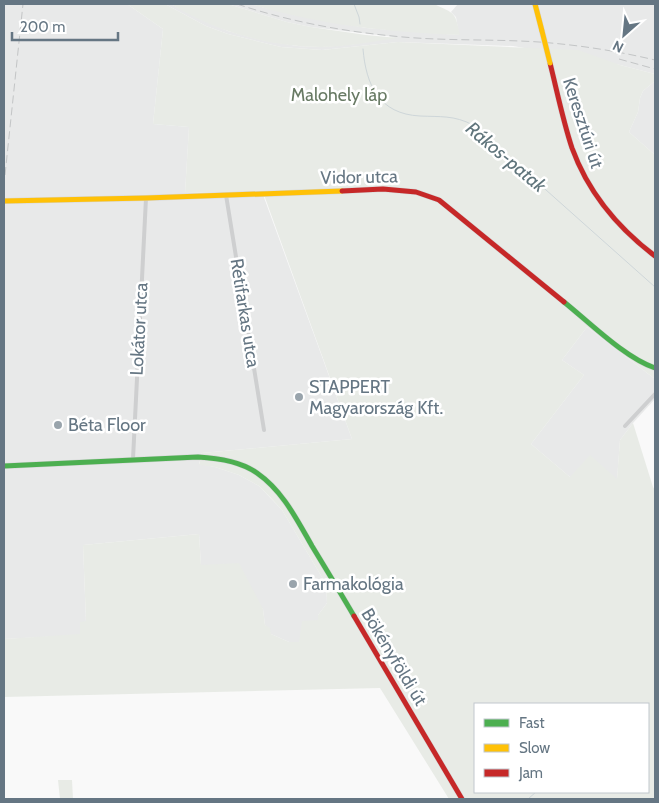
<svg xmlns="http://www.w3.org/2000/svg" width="659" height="803" font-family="Cabin,sans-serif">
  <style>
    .built { fill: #e8e9e9 }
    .green { fill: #e8ebe6; fill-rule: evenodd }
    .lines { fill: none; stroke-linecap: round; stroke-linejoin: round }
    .stream { stroke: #ced6d9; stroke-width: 1 }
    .fast-casing { stroke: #d5d6d7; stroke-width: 6 }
    .slow-casing { stroke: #d5d6d7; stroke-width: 6 }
    .jam-casing { stroke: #d5d6d7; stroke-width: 6 }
    .street { stroke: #cecfd0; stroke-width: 4 }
    .fast { stroke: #4caf50; stroke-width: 5 }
    .slow { stroke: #ffc107; stroke-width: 5 }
    .jam { stroke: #c62828; stroke-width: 5 }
    .rail { stroke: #c3c5c6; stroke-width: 1; stroke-dasharray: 8 4; stroke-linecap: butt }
    .slow-bridge-casing { stroke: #d5d6d7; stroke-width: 6; stroke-linecap: butt }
    .slow-bridge { stroke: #ffc107; stroke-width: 5 }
    .poi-dot { fill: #99a4ac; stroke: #fff; stroke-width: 2 }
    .labels { text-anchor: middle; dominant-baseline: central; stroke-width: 5; stroke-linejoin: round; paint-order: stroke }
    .park-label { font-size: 18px; fill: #687a64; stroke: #fff }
    .street-label { font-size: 18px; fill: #657683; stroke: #fff }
    .poi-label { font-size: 18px; fill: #657683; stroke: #fff; text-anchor: start }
    .water-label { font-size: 19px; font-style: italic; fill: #60757c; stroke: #fff }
  </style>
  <rect width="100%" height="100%" fill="#f9f9f9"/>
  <path class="built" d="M4 4H127L163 29 153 124 189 127 185 193 262 192 352 439 202 453 199 464 215 467 239 475 259 486 282 510 326 584 327 603 318 615V620L299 642H289L271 634 265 625 263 609 201 565 199 534 83 545 86 622 80 635 4 639Z
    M165 4H171L207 22 228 31 262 40 297 46 322 47 355 44 395 37 311 27 287 22 228 4H251L265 8 366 28 459 35 456 17 451 12 458 4H655V74L620 65 513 46 398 42 322 50 281 47 228 34 206 26Z
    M655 81V155L629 132 638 112 640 98 643 91Z
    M587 327 655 379V399L633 423 620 440 617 480 570 477 531 444 584 375 562 360Z"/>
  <path class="green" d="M127 4H165L206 26 228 34 281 47 322 50 398 42 578 50 620 65 655 74V81L643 91 640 98 638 112 629 132 655 155V379L587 327 562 360 584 375 531 444 570 477 590 455 617 479 620 440 633 423 653 487 655 490V799H449L380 688 4 697V639L80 634V622L86 621 83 545 199 534 201 565 239 563 263 609 265 625 270 628 271 634 289 642H299L302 621 318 620V615L327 603 326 584 282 510 270 497 259 486 239 475 215 467 199 465 202 453 352 439 263 192 185 193 189 127 153 124 163 29ZM475 704H648V792H475Z
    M171 4H228L287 22 311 27 366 35 398 38C373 41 347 47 321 47 270 47 214 31 171 4Z
    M251 4H434C455 14 455 11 460 35 389 32 319 25 251 4Z
    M72 780 73 799H60L58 780Z"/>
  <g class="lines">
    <path class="stream" d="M354 4 359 17 360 24
      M363 49C366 85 379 114 420 116 440 117 454 115 473 125L655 287
      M528 799 536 792"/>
    <defs>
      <path id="fast" d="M564 302C589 322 625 358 655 368
        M4 466 198 457C218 458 240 461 257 473 283 491 297 520 312 546 326 569 340 592 354 616"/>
      <path id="slow" d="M535 4 542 31
        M4 201 146 198 342 191"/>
      <path id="jam" d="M550 63C557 91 563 121 572 148 588 192 618 228 655 256
        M342 191 383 189 416 192 439 200 564 302
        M354 616 462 799"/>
    </defs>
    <use href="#fast" class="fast-casing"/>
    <use href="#slow" class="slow-casing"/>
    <use href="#jam" class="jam-casing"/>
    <path class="street" d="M226 195 264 430
      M625 426 655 394
      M133 459 146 198"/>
    <use href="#fast" class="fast"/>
    <use href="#slow" class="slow"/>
    <use href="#jam" class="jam"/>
    <path class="rail" d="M237 4C291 22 346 32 403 37 449 41 494 39 539 42 579 45 617 51 655 60
      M619 59 655 69
      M5 175 23 4"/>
    <defs>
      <path id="slow-bridge" d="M542 31 550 63"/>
    </defs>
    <use href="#slow-bridge" class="slow-bridge-casing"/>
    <use href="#slow-bridge" class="slow-bridge"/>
  </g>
  <g class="poi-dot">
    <circle cx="299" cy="397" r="5"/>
    <circle cx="58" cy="425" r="5"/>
    <circle cx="293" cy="584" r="5"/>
  </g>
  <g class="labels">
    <g class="park-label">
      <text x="339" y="95">Malohely láp</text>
    </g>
    <g class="street-label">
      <text transform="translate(583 123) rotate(72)">Keresztúri út</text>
      <text transform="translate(359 177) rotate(-1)">Vidor utca</text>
      <text transform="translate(245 313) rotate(81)">Rétifarkas utca</text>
      <text transform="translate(139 329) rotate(-87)">Lokátor utca</text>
      <text transform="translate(394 657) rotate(59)">Bökényföldi út</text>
    </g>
    <g class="poi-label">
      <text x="309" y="387">STAPPERT<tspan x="309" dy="21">Magyarország Kft.</tspan></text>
      <text x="68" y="425">Béta Floor</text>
      <text x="303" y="584">Farmakológia</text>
    </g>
    <g class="water-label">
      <text transform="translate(506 157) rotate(40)">Rákos-patak</text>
    </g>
  </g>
  <rect width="659" height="803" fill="none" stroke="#657683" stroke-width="10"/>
  <rect x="474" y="703" width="175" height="90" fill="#ffffff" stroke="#c1c8cd"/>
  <rect x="484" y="719" width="25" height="8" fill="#4caf50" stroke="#c1c8cd"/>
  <text x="519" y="728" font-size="15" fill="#657683">Fast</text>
  <rect x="484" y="744" width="25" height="8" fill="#ffc107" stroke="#c1c8cd"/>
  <text x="519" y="753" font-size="15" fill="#657683">Slow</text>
  <rect x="484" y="769" width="25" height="8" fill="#c62828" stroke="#c1c8cd"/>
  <text x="519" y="778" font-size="15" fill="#657683">Jam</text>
  <g transform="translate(624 35) rotate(207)" stroke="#ffffff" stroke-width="4" paint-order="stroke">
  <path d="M0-4L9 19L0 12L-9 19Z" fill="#657683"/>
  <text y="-8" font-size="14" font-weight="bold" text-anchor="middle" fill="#657683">N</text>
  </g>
  <path d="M12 32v8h106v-8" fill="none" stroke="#657683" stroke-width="2.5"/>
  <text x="20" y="32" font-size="15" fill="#657683" stroke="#ffffff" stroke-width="4" paint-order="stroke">200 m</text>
</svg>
